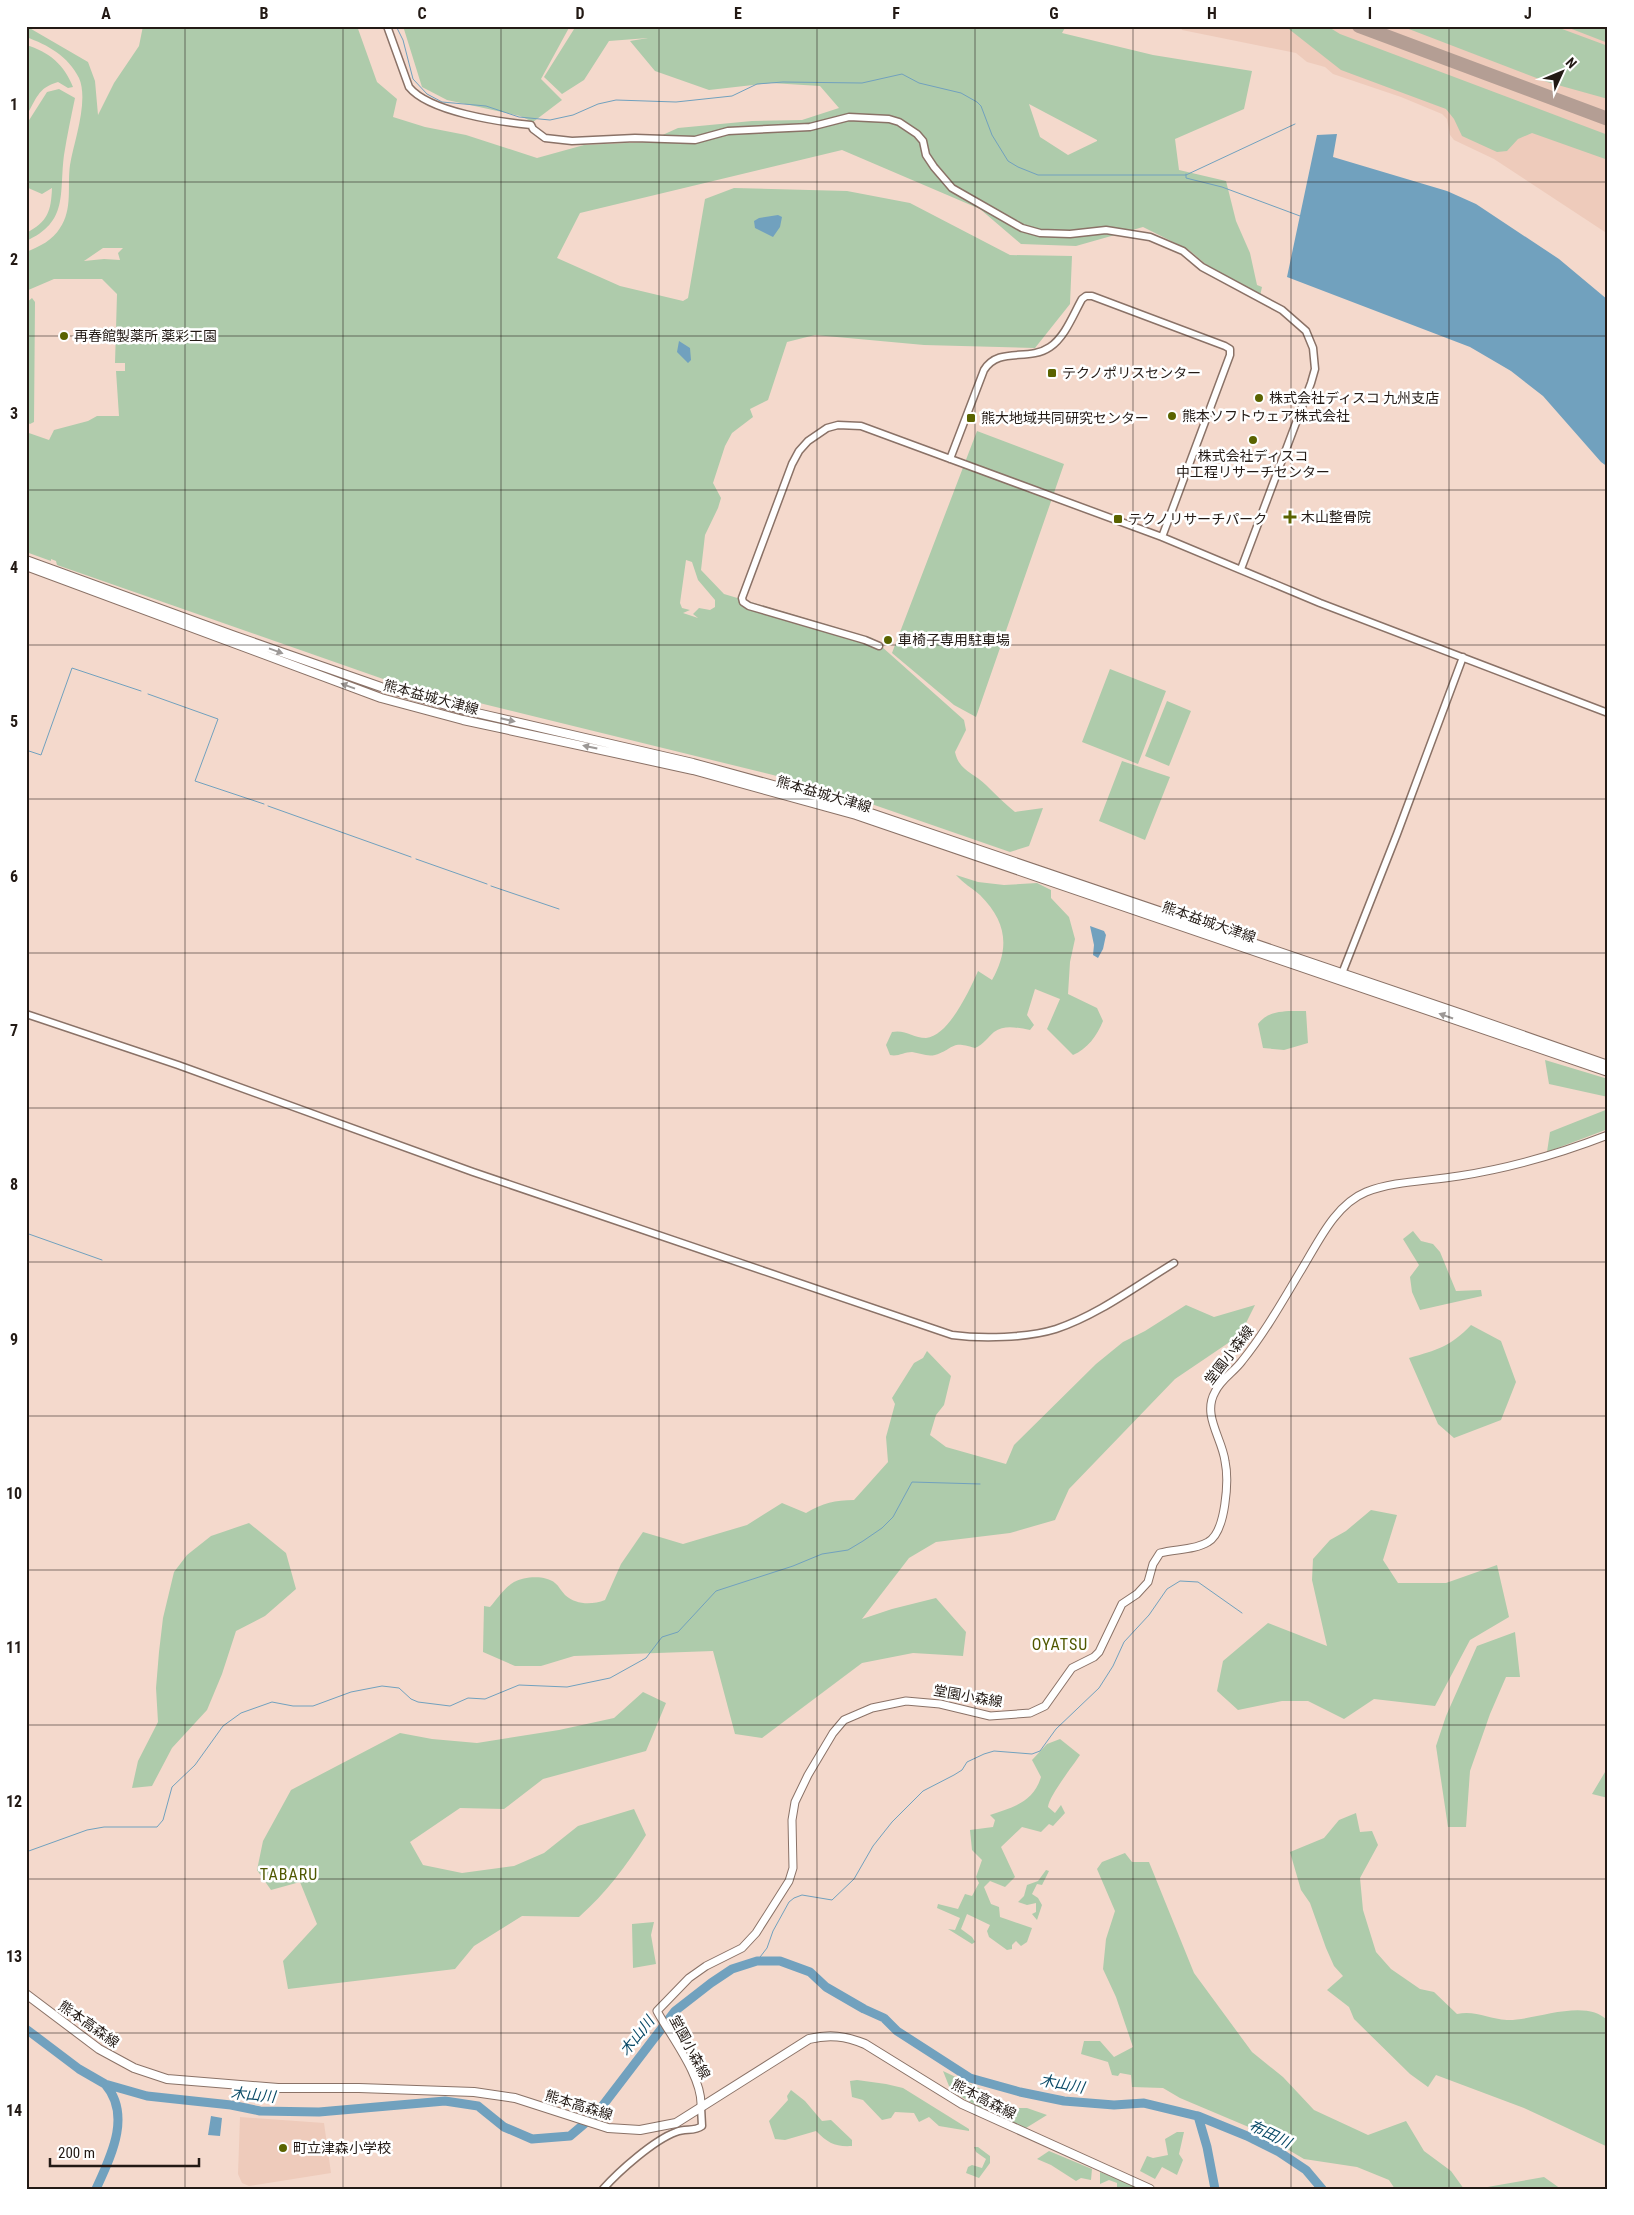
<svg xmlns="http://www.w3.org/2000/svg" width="1634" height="2215" font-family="'Roboto Condensed','Noto Sans JP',sans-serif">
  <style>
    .built { fill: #eecbbb }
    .green { fill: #aecbab; fill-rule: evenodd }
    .water { fill: #71a1be }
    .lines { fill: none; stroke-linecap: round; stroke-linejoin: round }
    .stream { stroke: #71a1be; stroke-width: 1 }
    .river { stroke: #71a1be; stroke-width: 9 }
    .taxiway { stroke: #b49e94; stroke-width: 14 }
    .tertiary-casing { stroke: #8a7267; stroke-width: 9 }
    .secondary-casing { stroke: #8a7267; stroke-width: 9 }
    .primary-casing { stroke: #8a7267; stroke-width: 10 }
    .tertiary { stroke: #fff; stroke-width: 6 }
    .secondary { stroke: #fff; stroke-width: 7 }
    .primary { stroke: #fff; stroke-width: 8 }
    .oneway { fill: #9c9896 }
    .grid { fill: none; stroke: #231a15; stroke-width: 1; stroke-opacity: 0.55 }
    .poi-dot { fill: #5a6300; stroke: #fff; stroke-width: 2 }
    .labels { text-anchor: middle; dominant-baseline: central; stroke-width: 5; stroke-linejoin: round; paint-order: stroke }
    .poi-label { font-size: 14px; fill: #231a15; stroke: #fff; text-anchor: start }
    .street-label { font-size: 14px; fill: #231a15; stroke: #fff }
    .water-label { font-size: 15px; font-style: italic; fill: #0a4a67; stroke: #fff }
    .quarter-label { font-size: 16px; letter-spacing: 1px; fill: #505800; stroke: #fff }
    .neatline { fill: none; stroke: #231a15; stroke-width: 2 }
    .grid-label { font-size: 16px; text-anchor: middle; font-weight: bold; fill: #231a15 }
  </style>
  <rect width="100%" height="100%" fill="#f4d9cc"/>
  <path class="built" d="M1181 26H1608V234L1494 159 1454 140 1450 135 1447 119 1442 114 1401 97 1333 74 1325 67 1307 62 1296 53 1182 30Z
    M240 2117 324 2123 331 2173 249 2186 242 2183 238 2174Z"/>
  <path class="green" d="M26 26 88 62 95 81 98 115 114 83 139 46 143 26H357L377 82 397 99 393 117 425 127 466 135 537 158 584 145 647 142 678 128 752 121 802 120 839 108 820 86 771 83 709 90 655 71 630 41 648 38 609 41 584 80 562 94 544 77 576 26H1066L1062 33 1153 55 1252 71 1244 109 1175 139 1179 170 1226 181 1236 221 1250 253 1257 285 1262 287 1260 296 1209 267 1189 250 1143 227 1076 246 1021 244 980 209 842 150 580 213 557 258 620 286 683 301 688 298 705 199 734 188 847 191 910 203 1010 255 1072 256 1070 304 1035 348 924 345 815 335 787 342 768 400 750 409 753 417 732 433 725 446 713 483 721 498 718 508 705 535 701 570 724 594 872 638 964 720 966 730 955 752C959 771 974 773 986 785 996 795 1005 804 1015 812L1043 808 1029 846 1010 852 857 799 773 775 386 680 57 565 56 561 51 559V561L26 552V432L49 440 54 430 88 421 97 416H119L116 371H125V363H115L117 294 102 279H54L26 291V252C39 247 53 240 60 228 73 209 67 186 70 165 74 141 89 101 79 78 68 56 48 45 26 37ZM1029 104 1097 140V141L1068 155 1040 137ZM103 248H123L118 253 120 260 104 259 84 261ZM686 560 692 562 698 580 715 600V607L710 610 699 608 693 614 698 618 683 613 690 610 682 608 680 603Z
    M403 26H570L541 79 562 100 533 122 520 116 447 100 422 87Z
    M1285 26H1327L1340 34 1608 135V160L1532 133 1518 139 1507 151 1497 152 1462 136 1454 119 1446 109 1341 70Z
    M1401 26H1554L1608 46V99L1547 82Z
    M1564 26H1608V43Z
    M26 45C49 52 64 64 73 87L68 88 58 82C37 88 37 99 26 116Z
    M59 89 75 98C71 117 67 136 64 155 59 193 69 222 26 241V233C48 222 51 211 52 188L42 194 26 187V125L47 92Z
    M32 298 35 302 34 422 30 424 26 422V303Z
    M977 431 1064 464 976 717 954 705 892 653Z
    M1110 669 1166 691 1138 764 1082 742Z
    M1167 701 1191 711 1169 766 1145 756Z
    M1122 761 1170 777 1145 840 1099 821Z
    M956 875 978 882 1004 885 1037 883 1051 890V898L1069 917 1075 939 1070 962 1068 994 1097 1008 1103 1021C1097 1036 1087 1049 1073 1055L1047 1029 1060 999 1035 989 1027 1015 1034 1025 1030 1030C1018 1028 1005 1024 994 1032 987 1038 984 1044 975 1048 950 1040 956 1048 935 1055 927 1057 920 1053 912 1052 904 1052 898 1057 890 1055L886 1045 892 1032C905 1029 913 1038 926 1038 949 1036 970 989 978 971L992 980C1010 948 1007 922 980 895 972 888 963 883 956 875Z
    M1306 1011 1308 1043 1284 1050 1263 1048 1258 1024C1269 1009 1289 1011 1306 1011Z
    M1545 1060 1608 1079V1097L1549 1084Z
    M1608 1109V1129L1547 1152 1550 1132Z
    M1413 1231 1421 1241 1433 1244 1440 1252 1456 1291 1481 1290 1482 1296 1420 1310 1412 1292 1410 1277 1419 1265 1403 1239Z
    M1186 1305 1214 1317 1255 1305 1240 1335 1175 1379 1069 1489 1055 1520 1010 1533 936 1542 909 1558 862 1619 892 1609 936 1598 966 1632 963 1656 913 1653 862 1663 762 1738 735 1734 713 1651 574 1656 541 1666H515L483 1652 484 1606 490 1607C497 1599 505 1587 514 1582 525 1576 546 1575 555 1583 559 1586 561 1591 565 1595 576 1605 592 1605 605 1600L621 1564 643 1532 683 1544 747 1525 782 1503 806 1513C823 1503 835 1500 854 1500L888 1462 886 1437 895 1404 892 1398 914 1363 923 1358 927 1351 951 1376 944 1405 936 1415 930 1435 946 1447 1006 1464 1014 1445 1096 1364 1123 1342 1145 1331Z
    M1471 1325 1501 1341 1516 1382 1501 1420 1454 1438 1438 1424 1409 1358C1437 1350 1450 1347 1471 1325Z
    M1371 1510 1397 1515 1383 1560 1398 1583H1446L1497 1565 1509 1617 1470 1640 1435 1706 1374 1699 1344 1719 1308 1701H1282L1238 1710 1217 1691 1223 1661 1268 1623 1327 1646 1312 1580 1313 1559 1330 1540 1346 1531Z
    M249 1523 286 1553 296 1589 265 1616 236 1631 222 1674 207 1710 172 1748 152 1786 132 1788 138 1761 158 1722 156 1688 159 1652 163 1618 174 1572 187 1555 211 1536Z
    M1515 1632 1520 1677H1506L1490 1714 1470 1771 1466 1827H1448L1436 1746 1446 1716 1477 1646Z
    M643 1692 666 1703 646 1751 543 1779 504 1809 460 1808 410 1842 423 1865 462 1873 514 1866 544 1853 578 1826 634 1809 646 1835C626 1866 606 1893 579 1917L522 1916 474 1946 455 1969 288 1989 283 1961 317 1924 300 1882 271 1890 257 1870 263 1841 291 1790 400 1733 432 1739 477 1743 559 1730 614 1718Z
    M1060 1739 1080 1755C1072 1767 1049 1796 1048 1807L1055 1813 1061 1805 1065 1813 1053 1826 1049 1824 1041 1832 1022 1827 1001 1847 1015 1877 1005 1887 990 1881 984 1887 991 1904 999 1907 1000 1917 1032 1928 1027 1942 1021 1946 1016 1941 1012 1945V1949L1007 1950 989 1937 987 1931 990 1925 967 1914 961 1929 972 1937 975 1942 972 1944 948 1929 955 1930 960 1918 937 1908 938 1904 958 1909 965 1894 972 1896 979 1883 976 1877 982 1860 972 1850 970 1830 993 1827 995 1820 990 1815C1013 1807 1033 1803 1041 1777L1032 1760 1047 1744Z
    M1608 1767V1798L1592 1794Z
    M1356 1813 1360 1832 1372 1831 1378 1845 1360 1878 1363 1910 1376 1952 1391 1969 1420 1989 1434 1992 1457 2014C1475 2010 1489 2019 1507 2020 1534 2021 1586 1997 1608 2021V2147L1524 2108 1436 2075 1428 2087 1410 2074 1354 2019 1349 2007 1327 1990 1343 1976 1334 1966 1326 1948 1310 1903 1301 1890 1290 1852 1324 1838 1339 1820Z
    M1125 1853 1132 1862H1149L1194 1973 1252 2052 1283 2077 1314 2110 1368 2135 1406 2121 1424 2151 1451 2171 1464 2189H1395L1389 2180 1357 2167 1304 2159 1251 2128 1180 2098 1163 2088 1132 2087 1131 2075 1120 2073 1118 2076 1112 2075 1108 2062 1081 2054 1084 2041H1100L1114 2057 1133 2047 1116 1997 1103 1969 1106 1939 1115 1911 1097 1869 1102 1862Z
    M1046 1870 1049 1871 1042 1885 1037 1884 1032 1894 1038 1898 1042 1905 1037 1920 1032 1914 1036 1912V1903L1027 1905 1018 1902 1024 1896 1027 1885 1038 1881Z
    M654 1922 651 1935 656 1964 633 1968 632 1924Z
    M943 2071 985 2091 981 2104 986 2111 951 2091Z
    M857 2080 886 2084 903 2088 969 2129V2131L939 2126 929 2117 919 2122 914 2113 895 2112 891 2118 882 2120 863 2100 852 2097 850 2081Z
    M791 2090 805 2101 822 2121 831 2120 852 2140V2146C835 2147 828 2143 816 2131L785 2140 775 2139 769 2121 788 2100 787 2096Z
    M1019 2108H1027L1047 2115 1026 2128 999 2116 1001 2112 1010 2113Z
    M1177 2132H1184L1179 2154 1183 2160 1177 2175 1162 2167 1155 2179 1140 2171 1147 2156 1153 2158 1168 2155 1165 2139Z
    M974 2147H978L990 2156V2163L979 2178 966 2173 968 2167 972 2165 982 2168 986 2159 976 2152Z
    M1049 2151 1092 2169 1091 2180 1081 2178 1076 2181 1051 2165 1037 2159Z
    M1100 2172 1133 2185 1134 2189H1117V2183L1109 2180 1100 2184Z
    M1544 2177 1561 2189H1476Z"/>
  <path class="water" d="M1337 134 1333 157 1447 191 1476 204 1559 259 1608 300V467L1601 462 1543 396 1511 371 1470 347 1287 277 1317 135Z
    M778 215 782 217 780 227 773 237 755 228 754 221 759 218Z
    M679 341 690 348 691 360 688 363 677 352Z
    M1090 926 1104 931 1106 935 1103 949 1098 958 1093 955 1094 945Z
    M211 2116 222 2118 220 2136 208 2135Z"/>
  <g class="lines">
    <path class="stream" d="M396 26 403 40 413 79 427 94 442 102 486 106 519 117 550 120 573 115 598 104 616 100 676 102 732 96 757 84 783 82 862 83 902 74 919 83 961 93 977 102 981 106 992 135 1008 161 1018 167 1038 175H1186L1295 124
      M1186 174V178L1222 187 1300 216
      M148 694 218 719 195 781 264 804
      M26 750 41 755 72 668 141 691
      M268 806 411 857
      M416 859 487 884
      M491 886 559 909
      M26 1233 102 1260
      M26 1852 87 1830 104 1827H157L163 1820 172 1787 195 1765 223 1726 241 1713 272 1702 293 1706H313L351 1692 382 1686 399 1688 411 1699 418 1702 450 1706 468 1698 485 1699 519 1685 567 1687 610 1678 646 1658 662 1637 678 1632 716 1591 793 1566 822 1554 848 1550 863 1541 882 1528 893 1517 912 1482 980 1484
      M757 1961 767 1948 773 1931 789 1902 794 1898 802 1895 832 1900 854 1879 873 1846 892 1822 923 1791 954 1775 962 1770 967 1762 984 1754 994 1751 1032 1754 1040 1751 1056 1729 1099 1688 1113 1666 1124 1642 1149 1615 1167 1589 1180 1581 1198 1582 1242 1613"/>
    <path class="river" d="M26 2029 79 2069 105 2084 147 2096 231 2105 260 2111 319 2112 445 2101 478 2106 504 2127 532 2139 570 2136 597 2113 675 2011 711 1983 732 1969 757 1961H780L810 1972 826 1987 864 2009 884 2018 897 2031 970 2078 1020 2092 1064 2101 1114 2105 1144 2103 1198 2116 1247 2136 1279 2152 1306 2170 1322 2189
      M1198 2116 1207 2147 1215 2189
      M96 2189C111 2156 132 2115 105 2084"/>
    <path class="taxiway" d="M1359 26 1608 119"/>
    <defs>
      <path id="tertiary" d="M387 26 409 87C429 112 500 122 531 125L533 129 545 138 572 141 635 138 695 140 728 131 810 127 849 117 889 119 899 122 917 134 923 141 926 155 934 167 952 188 1022 228 1040 233 1070 234 1106 230 1150 237 1183 251 1202 267 1282 310 1306 331 1313 348 1315 369 1311 383 1241 569
        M950 459 984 370C999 346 1028 362 1050 347 1065 337 1073 315 1082 299L1086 296H1092L1225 346 1230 349V355L1162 537
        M879 646 865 640 749 606 743 602 742 598 792 464 799 451 808 441 827 428 838 425 861 426 1162 537 1320 603 1608 713
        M1341 976 1397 834 1463 657
        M26 1014 178 1065 473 1172 952 1335C982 1339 1027 1338 1056 1329 1098 1315 1136 1286 1174 1263
        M603 2189C619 2171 654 2140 676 2132 686 2128 694 2132 702 2126L701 2107"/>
      <path id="secondary" d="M701 2107C703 2077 671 2037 657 2011L689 1978 706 1966 742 1948 756 1933 789 1881 793 1868 792 1820 795 1802 808 1775 833 1733 844 1720 872 1708 906 1701 940 1704 990 1716 1030 1713 1045 1706 1072 1668 1094 1657 1099 1652 1122 1604 1137 1594 1148 1582 1153 1564 1160 1553C1175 1549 1195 1550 1208 1542 1226 1532 1229 1480 1225 1461 1222 1438 1202 1415 1215 1392 1221 1379 1234 1372 1242 1361 1264 1334 1282 1302 1300 1272 1317 1245 1334 1205 1366 1192 1393 1181 1430 1181 1459 1176 1510 1168 1559 1154 1608 1135"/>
      <path id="primary" d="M26 560 235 636 381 687 464 710 693 763 853 807 1465 1015 1608 1065
        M26 566 381 698 463 720 693 770 856 815 1608 1072
        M26 1994 99 2049 134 2068 167 2079 278 2088H359L474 2092 515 2098 608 2128 640 2130 676 2123 809 2039C830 2034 845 2036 865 2044L962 2104 1150 2189"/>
    </defs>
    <use href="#tertiary" class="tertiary-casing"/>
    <use href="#secondary" class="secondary-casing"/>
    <use href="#primary" class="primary-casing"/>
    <use href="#tertiary" class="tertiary"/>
    <use href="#secondary" class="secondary"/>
    <use href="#primary" class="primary"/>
  </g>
  <defs><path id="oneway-solid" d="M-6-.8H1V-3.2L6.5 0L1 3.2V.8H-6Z" transform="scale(1.25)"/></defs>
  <g class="oneway">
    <use href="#oneway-solid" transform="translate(276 651) rotate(20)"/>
    <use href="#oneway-solid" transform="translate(348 686) rotate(-160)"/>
    <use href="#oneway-solid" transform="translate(508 720) rotate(13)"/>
    <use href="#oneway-solid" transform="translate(590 747) rotate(-168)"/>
    <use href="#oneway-solid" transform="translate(1446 1016) rotate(-161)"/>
  </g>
  <path class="grid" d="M185 26V2189M343 26V2189M501 26V2189M659 26V2189M817 26V2189M975 26V2189M1133 26V2189M1291 26V2189M1449 26V2189M26 182H1608M26 336H1608M26 490H1608M26 645H1608M26 799H1608M26 953H1608M26 1108H1608M26 1262H1608M26 1416H1608M26 1570H1608M26 1725H1608M26 1879H1608M26 2033H1608"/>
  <g class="poi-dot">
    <circle cx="64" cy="336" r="5"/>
    <rect x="1047" y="368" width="10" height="10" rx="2.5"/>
    <circle cx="1259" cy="398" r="5"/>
    <circle cx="1172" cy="416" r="5"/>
    <rect x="966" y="413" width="10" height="10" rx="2.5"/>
    <circle cx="1253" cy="440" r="5"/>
    <path d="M1287.5 509.5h5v5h5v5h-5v5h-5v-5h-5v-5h5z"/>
    <rect x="1113" y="514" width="10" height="10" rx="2.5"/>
    <circle cx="888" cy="640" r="5"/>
    <circle cx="283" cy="2148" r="5"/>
  </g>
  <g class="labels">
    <g class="poi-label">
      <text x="74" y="336">再春館製薬所 薬彩工園</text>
      <text x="1062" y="373">テクノポリスセンター</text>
      <text x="1269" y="398">株式会社ディスコ 九州支店</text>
      <text x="1182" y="416">熊本ソフトウェア株式会社</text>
      <text x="981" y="418">熊大地域共同研究センター</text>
      <text x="1253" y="456" text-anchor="middle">株式会社ディスコ<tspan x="1253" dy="16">中工程リサーチセンター</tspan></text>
      <text x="1301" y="517">木山整骨院</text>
      <text x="1128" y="519">テクノリサーチパーク</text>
      <text x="898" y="640">車椅子専用駐車場</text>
      <text x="293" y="2148">町立津森小学校</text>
    </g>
    <g class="street-label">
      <text transform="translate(431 697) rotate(15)">熊本益城大津線</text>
      <text transform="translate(824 794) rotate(16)">熊本益城大津線</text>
      <text transform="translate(1209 922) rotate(19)">熊本益城大津線</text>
      <text transform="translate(1229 1355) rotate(-52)">堂園小森線</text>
      <text transform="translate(968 1696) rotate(10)">堂園小森線</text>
      <text transform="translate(89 2024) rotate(35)">熊本高森線</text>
      <text transform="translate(690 2047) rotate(62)">堂園小森線</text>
      <text transform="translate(984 2099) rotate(27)">熊本高森線</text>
      <text transform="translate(579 2105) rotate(17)">熊本高森線</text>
    </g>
    <g class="water-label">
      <text transform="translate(637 2036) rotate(-51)">木山川</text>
      <text transform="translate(1062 2084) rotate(10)">木山川</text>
      <text transform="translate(253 2095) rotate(5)">木山川</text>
      <text transform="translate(1270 2134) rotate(26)">布田川</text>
    </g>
    <g class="quarter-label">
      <text x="1060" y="1644">OYATSU</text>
      <text x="289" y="1874">TABARU</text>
    </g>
  </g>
  <rect width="1634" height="2215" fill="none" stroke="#ffffff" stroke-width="55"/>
  <g transform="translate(1562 72) rotate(46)" stroke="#ffffff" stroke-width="4" paint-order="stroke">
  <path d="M0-4L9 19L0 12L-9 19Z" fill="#231a15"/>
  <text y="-8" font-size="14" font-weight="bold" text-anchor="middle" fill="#231a15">N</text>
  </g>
  <path d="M50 2158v8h149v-8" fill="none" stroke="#231a15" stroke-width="2.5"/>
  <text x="58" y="2158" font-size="15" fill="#231a15" stroke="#ffffff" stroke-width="4" paint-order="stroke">200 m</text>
  <rect x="28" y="28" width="1578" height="2160" class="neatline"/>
  <g class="grid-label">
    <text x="106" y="19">A</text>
    <text x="264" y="19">B</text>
    <text x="422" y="19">C</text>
    <text x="580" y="19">D</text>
    <text x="738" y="19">E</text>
    <text x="896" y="19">F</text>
    <text x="1054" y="19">G</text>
    <text x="1212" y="19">H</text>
    <text x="1370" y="19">I</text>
    <text x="1528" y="19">J</text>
    <text x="14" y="110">1</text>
    <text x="14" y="265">2</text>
    <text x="14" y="419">3</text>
    <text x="14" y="573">4</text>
    <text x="14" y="727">5</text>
    <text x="14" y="882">6</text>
    <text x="14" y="1036">7</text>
    <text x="14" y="1190">8</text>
    <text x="14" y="1345">9</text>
    <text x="14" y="1499">10</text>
    <text x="14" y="1653">11</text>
    <text x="14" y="1807">12</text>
    <text x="14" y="1962">13</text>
    <text x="14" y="2116">14</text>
  </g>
</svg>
